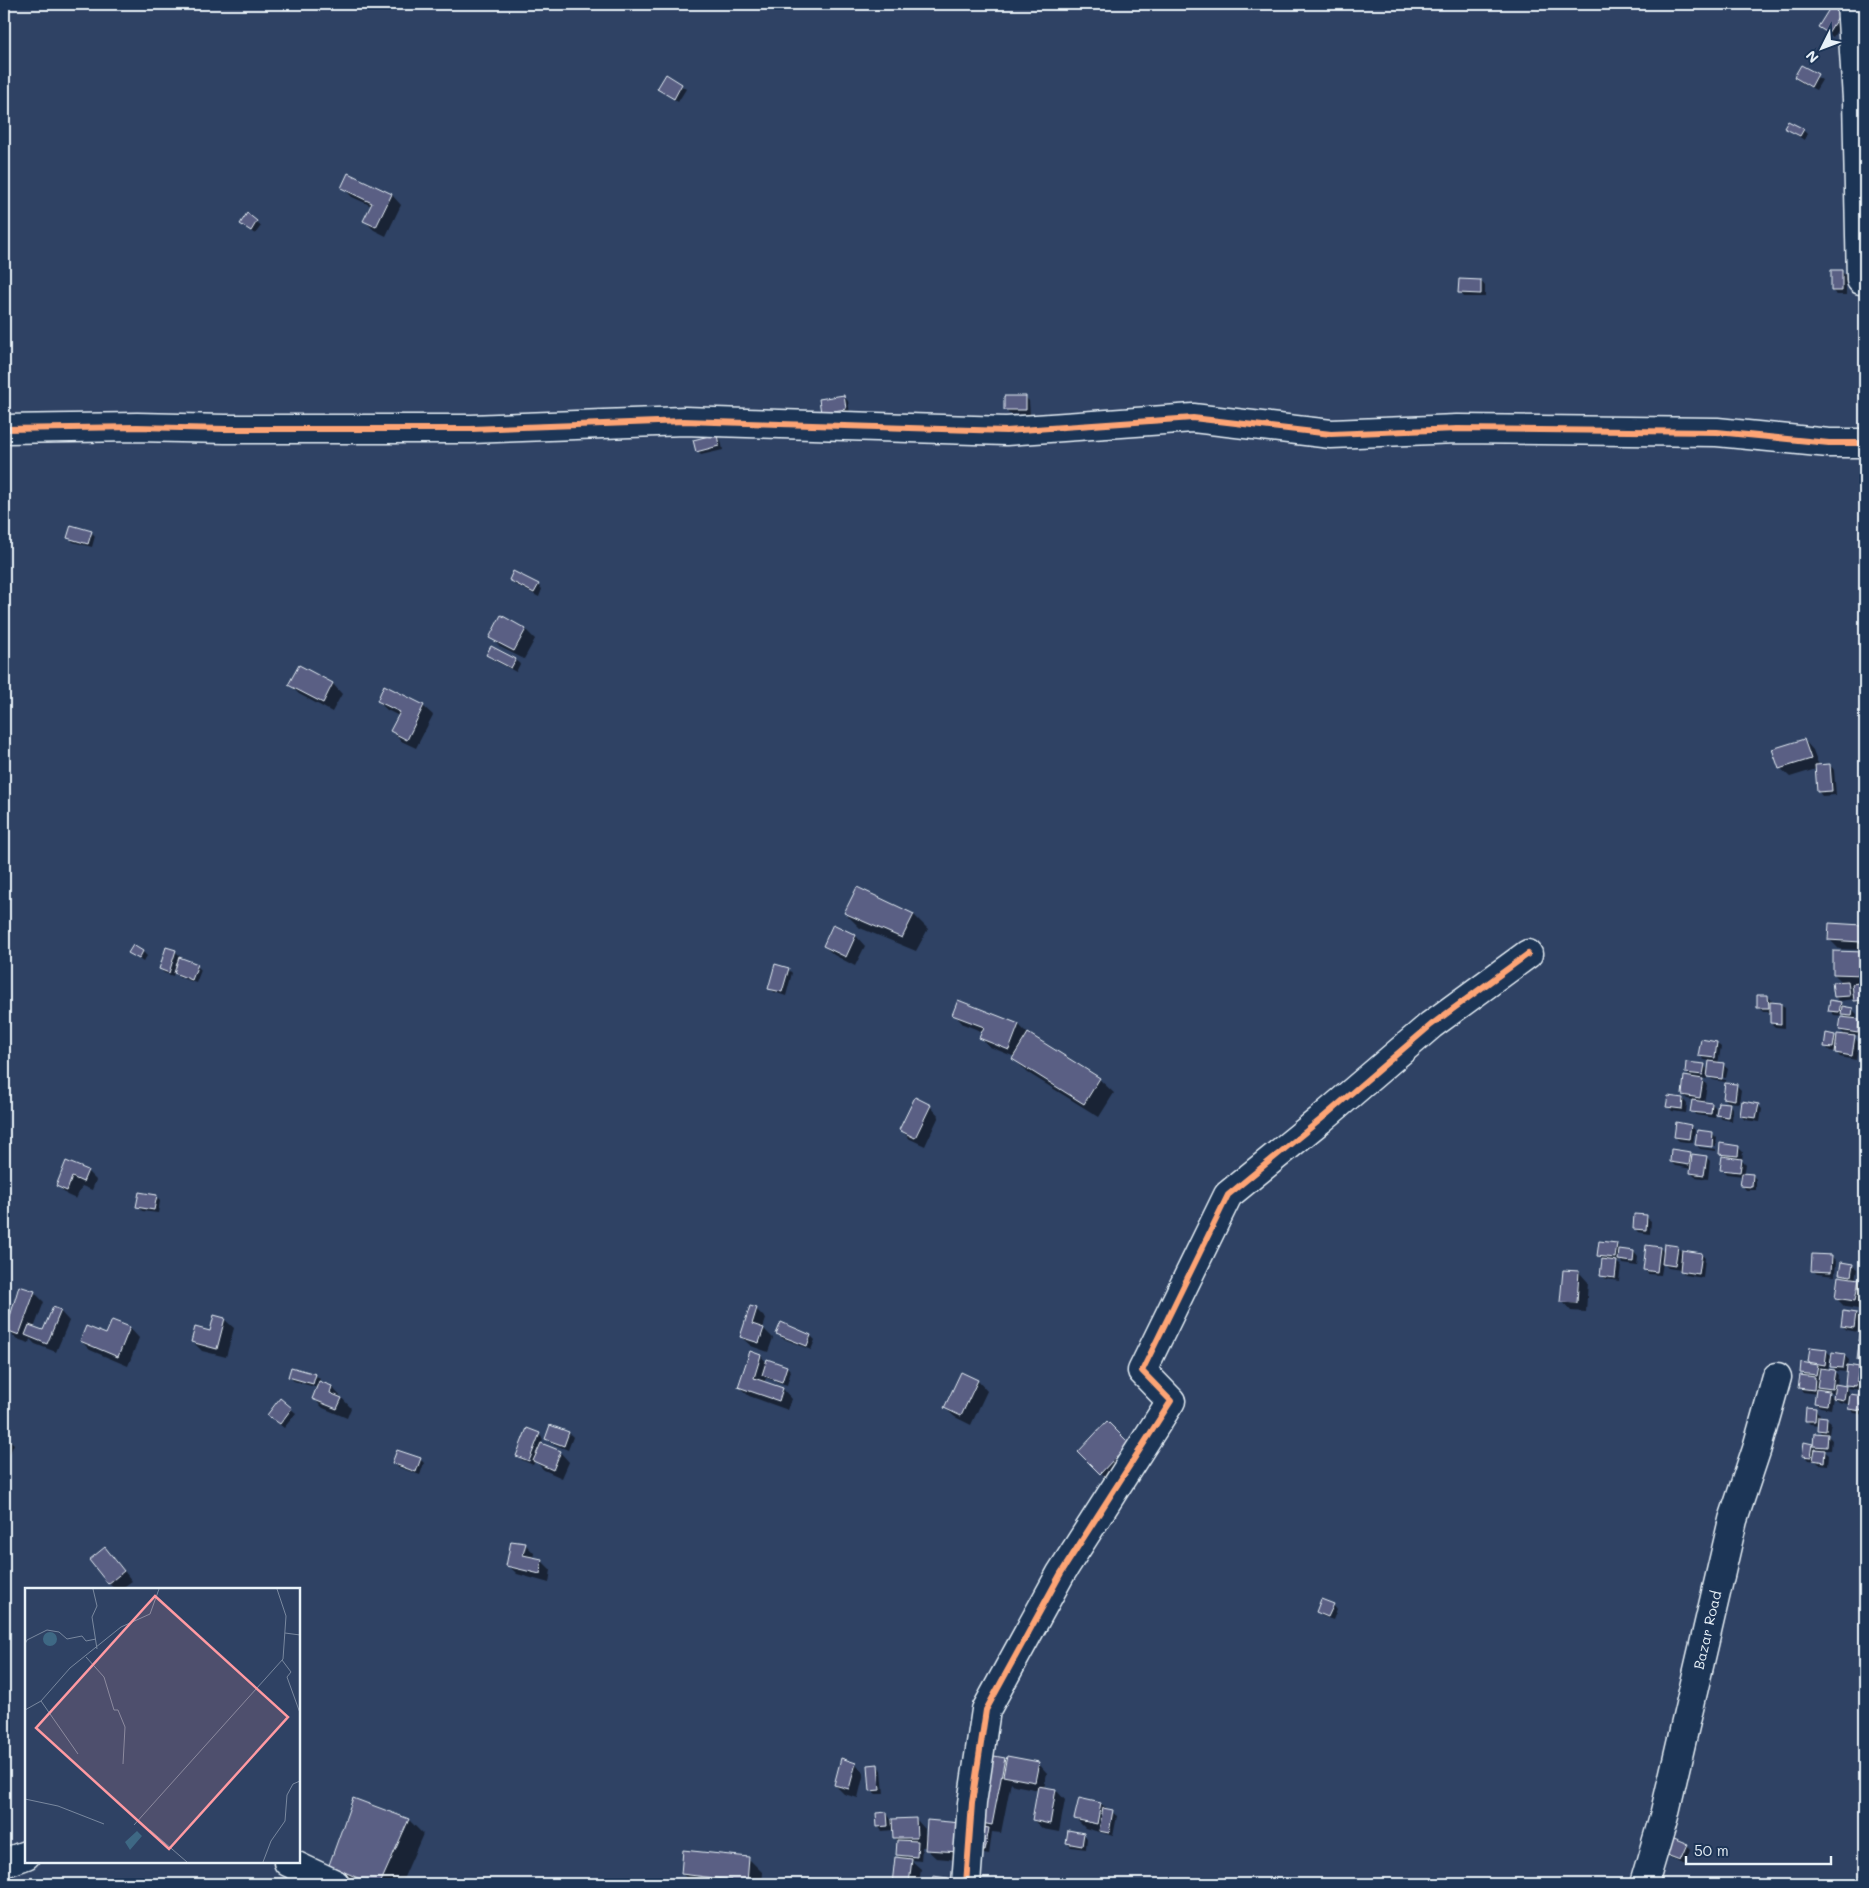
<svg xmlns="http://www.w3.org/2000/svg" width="1869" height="1888" font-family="Mali,sans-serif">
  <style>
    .shadow { fill: #0007; fill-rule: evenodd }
    .building { fill: #5a5f84; stroke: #e8f1f8 }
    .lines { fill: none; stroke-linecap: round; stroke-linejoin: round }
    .minor-casing { stroke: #e8f1f8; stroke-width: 31 }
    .minor { stroke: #1d3557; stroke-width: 28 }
    .cycleway-casing { stroke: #1d3557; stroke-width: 9 }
    .cycleway { stroke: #fda474; stroke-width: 6 }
    .labels { text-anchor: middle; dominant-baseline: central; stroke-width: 5; stroke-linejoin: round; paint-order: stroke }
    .street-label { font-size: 14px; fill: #e8f1f8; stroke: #1d3557 }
    .inset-road { fill: none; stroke: #79889f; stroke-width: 1 }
    .view { fill: #ff9aa2; fill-opacity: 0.15; stroke: #ff9aa2; stroke-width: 2.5 }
    .inset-edge { fill: none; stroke: #e8f1f8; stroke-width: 2.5 }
  </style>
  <rect width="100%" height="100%" fill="#2f4264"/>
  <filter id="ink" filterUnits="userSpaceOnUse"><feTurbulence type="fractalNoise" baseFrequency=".02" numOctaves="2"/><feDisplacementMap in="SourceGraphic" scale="10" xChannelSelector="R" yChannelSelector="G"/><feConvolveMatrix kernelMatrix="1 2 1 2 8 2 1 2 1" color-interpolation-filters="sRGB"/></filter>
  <g filter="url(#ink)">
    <path class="shadow" d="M1841 13 1845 18 1833 37 1819 26Z
      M1801 67 1822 80 1816 90 1800 82 1795 77Z
      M666 76 686 89 678 102 659 89Z
      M1786 128 1803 130 1807 134 1804 140Z
      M349 175 392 195 401 205 386 236 374 230 365 221 372 206 352 197 343 187Z
      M257 222 261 226 255 234 241 224Z
      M1841 271 1846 276V295H1837L1832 291Z
      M1481 281 1485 286V297H1464L1460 292Z
      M843 396 848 401 850 413 822 412Z
      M1025 397 1029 401 1030 414H1009L1005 409Z
      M716 436 721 440 723 450 701 455 697 451Z
      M91 532 95 536 92 547 73 542 69 537Z
      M510 580 538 585 542 589 539 597 514 584Z
      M502 617 526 630 535 639 524 659 500 647 491 637Z
      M488 655 515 660 520 664 516 672 492 659Z
      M299 667 333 684 342 694 332 712 299 694 290 685Z
      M378 701 423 706 433 715 416 748 401 741 392 731 399 716 387 710Z
      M1804 740 1813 750 1819 766 1830 765 1834 770 1836 795 1822 796 1818 791 1816 769 1790 777 1780 768Z
      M858 888 914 915 928 929 916 951 860 928 845 913Z
      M834 926 856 936 865 946 855 966 834 955 824 946Z
      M1861 926 1865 930V950L1839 949 1830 940Z
      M175 951 180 956 179 958 197 966 201 970 196 983 179 977 174 972 173 976 164 973 160 969Z
      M143 952 147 956 143 962 130 953Z
      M1834 952 1865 953V1004L1860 1005 1855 999 1840 1001 1835 997 1843 983 1834 974Z
      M788 969 792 973 786 996 774 992 769 988Z
      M1768 996 1772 1001V1004H1781L1785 1008V1028L1775 1027 1771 1023V1012H1763L1759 1008Z
      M1840 1003 1845 1007 1852 1009 1857 1014 1856 1020H1859L1863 1025 1862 1037 1852 1035 1858 1042 1856 1060 1840 1057 1836 1052 1830 1051 1825 1046 1834 1036 1838 1039 1846 1036 1840 1030 1847 1019 1844 1016 1834 1015 1830 1010Z
      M954 1014 1019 1025 1028 1034 1099 1079 1114 1093 1099 1117 1028 1073 1014 1059 1015 1057 990 1047 981 1038 983 1032 963 1024Z
      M1716 1043 1721 1047 1718 1064 1723 1065 1728 1069 1726 1078 1712 1076V1078L1726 1080V1082L1713 1080 1707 1075V1079L1700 1078 1707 1085 1704 1103 1712 1104 1716 1108 1715 1118 1696 1115 1691 1111 1693 1100 1687 1099 1683 1095 1693 1079 1686 1073 1704 1065 1709 1071 1711 1061 1704 1060 1700 1055Z
      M1726 1084 1737 1086 1741 1090 1739 1103 1728 1102 1724 1098Z
      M1669 1097 1683 1099 1687 1104 1686 1113 1672 1111 1668 1106Z
      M1729 1105 1733 1109 1732 1121 1722 1119 1718 1115Z
      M1758 1105 1762 1109 1760 1122 1745 1120 1741 1116Z
      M930 1106 939 1116 925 1146 910 1139 901 1130Z
      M1690 1126 1695 1130 1693 1143 1679 1141 1675 1137Z
      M1698 1131 1713 1134 1717 1138 1716 1146 1699 1144V1147L1716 1149V1151L1700 1149 1696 1144Z
      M1738 1147 1743 1152 1742 1161 1746 1165 1744 1174 1752 1175 1756 1179V1190H1746L1742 1185 1743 1176 1726 1174 1722 1169 1723 1156 1720 1153Z
      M1690 1153 1693 1155 1706 1157 1710 1161 1708 1179 1695 1177 1691 1173 1692 1169 1675 1166 1671 1162Z
      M67 1163 87 1171 96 1180 92 1190 82 1186 76 1199 67 1195 58 1186Z
      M156 1197 160 1201 158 1213 142 1211 138 1206Z
      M1646 1217 1651 1221 1650 1234 1638 1232 1634 1228Z
      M1617 1245 1621 1250 1634 1252 1638 1257 1637 1266 1623 1264 1620 1260 1619 1262 1616 1261 1621 1266 1619 1281 1606 1279 1601 1275 1603 1260 1598 1255Z
      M1677 1247 1683 1253 1701 1254 1705 1258 1703 1278 1685 1275 1681 1270 1668 1268 1663 1263 1661 1275 1648 1274 1644 1269 1660 1248 1665 1253Z
      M1832 1257 1836 1261 1835 1276 1817 1274 1812 1270Z
      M1852 1265 1857 1269 1855 1280H1858L1864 1286 1865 1282V1310L1845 1307 1836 1298 1846 1279 1840 1273Z
      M1579 1272 1588 1282 1586 1312 1571 1311 1562 1301Z
      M34 1292 44 1302 34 1328 43 1332 60 1311 69 1321 56 1352 35 1344 30 1339 29 1343 17 1339 7 1330Z
      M4 1299 9 1304 4 1321Z
      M756 1309 766 1319 763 1328 773 1338 768 1352 751 1346 741 1337Z
      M1856 1314 1860 1318 1858 1332 1847 1330 1842 1326Z
      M224 1319 234 1328 226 1357 202 1351 193 1342 211 1332Z
      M113 1321 130 1328 139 1338 128 1366 90 1350 81 1341 107 1336Z
      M1862 1327H1865V1364L1858 1360 1865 1346 1860 1340Z
      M777 1334 811 1336 815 1340 811 1350 782 1338Z
      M1826 1351 1831 1355 1828 1370 1834 1371 1838 1375 1837 1386 1849 1387 1846 1384 1847 1372 1836 1371 1832 1366 1844 1355 1849 1360 1848 1366 1858 1368 1863 1372 1862 1379 1865 1380V1415L1854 1413 1850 1409 1860 1397 1861 1390 1846 1388 1849 1391 1848 1404 1838 1402 1833 1397 1831 1409 1820 1407 1815 1403 1817 1394 1803 1392 1799 1387 1806 1377 1801 1372 1813 1365 1810 1362ZM1828 1392 1835 1393 1834 1398Z
      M750 1353 761 1356 767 1363 787 1367 791 1371 787 1385 766 1378 764 1383 783 1389 792 1399 788 1410 749 1396 739 1387Z
      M962 1374 978 1381 987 1391 971 1425 955 1417 945 1408Z
      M315 1375 320 1379 319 1382 332 1387 351 1408 347 1418 323 1408 314 1399 318 1388 294 1381 289 1377Z
      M291 1409 296 1413 284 1428 273 1419Z
      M1815 1410 1820 1414 1819 1417 1826 1418 1831 1422 1829 1434H1826L1832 1440 1831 1450H1823L1829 1455 1828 1465 1819 1464 1816 1461 1808 1460 1804 1455 1812 1445 1815 1447 1816 1435H1824L1818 1430 1819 1425 1810 1424 1806 1420Z
      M1107 1423 1137 1453 1110 1482 1089 1461Z
      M551 1426 569 1433 573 1437 568 1450 551 1443 547 1439Z
      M539 1434 543 1439 541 1444 560 1452 569 1462 562 1478 544 1470 535 1461 533 1465 522 1460 518 1456Z
      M4 1435 14 1444 7 1460 4 1458Z
      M420 1459 424 1463 420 1475 398 1467 394 1463Z
      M525 1544 534 1553 533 1559 541 1560 551 1570 549 1583 517 1574 508 1565Z
      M114 1558 132 1581 121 1589H115L108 1583Z
      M1333 1605 1337 1610 1333 1620 1322 1616 1318 1611Z
      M1005 1759 1007 1762 1038 1763 1047 1773 1044 1788 1056 1790 1065 1800 1059 1832 1043 1829 1033 1820 1039 1790 1014 1785 1011 1782 1001 1833 992 1832 989 1855 978 1853V1821Z
      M855 1764 864 1773 858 1798 844 1794 835 1785Z
      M877 1766 882 1770 884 1794H876L871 1790Z
      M1080 1799 1101 1804 1117 1816 1113 1836 1085 1828 1076 1819Z
      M887 1813 891 1820 916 1819 925 1829V1836H927L928 1822 969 1861 936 1858 926 1849V1847H922L921 1861 911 1860 921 1869 919 1884H893L896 1858 901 1859 897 1855 898 1842 894 1838 893 1830 882 1831 878 1826Z
      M409 1820 423 1834 401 1884H356L344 1879 330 1865Z
      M1083 1834 1087 1838 1086 1849 1071 1847 1067 1843Z
      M1687 1845 1691 1849 1686 1864 1667 1857 1663 1852Z
      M749 1859 763 1873 762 1884H693L682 1874Z
      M934 1877 961 1879 966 1884H934Z"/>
    <path class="building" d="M1831 6 1841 12 1828 33 1818 27Z
      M1801 65 1818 74 1811 87 1794 77Z
      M666 74 682 84 674 99 657 89Z
      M1788 121 1804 129 1800 136 1784 128Z
      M348 173 392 194 376 227 363 221 372 203 341 188Z
      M247 213 257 221 251 231 240 224Z
      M1831 270H1842V291H1831Z
      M1459 279 1481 280V294L1458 293Z
      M844 395 846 409 821 413 819 399Z
      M1004 396H1026V410H1004Z
      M717 434 719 446 696 452 693 440Z
      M71 525 92 531 88 544 67 538Z
      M513 571 539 584 534 593 509 580Z
      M501 615 526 629 514 651 489 638Z
      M491 646 516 659 511 668 486 655Z
      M299 665 333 683 323 703 288 685Z
      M384 685 424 705 407 740 390 731 400 712 377 701Z
      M1804 739 1811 759 1779 769 1772 749Z
      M1830 764 1832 791 1817 792 1815 765Z
      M857 887 914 914 902 938 844 913Z
      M1829 923 1862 925 1861 942 1828 940Z
      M833 924 856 935 846 957 823 946Z
      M133 945 143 951 139 959 128 953Z
      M166 947 176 950 169 973 159 969Z
      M1833 951 1865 952V975L1833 974Z
      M179 957 198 964 192 980 174 973Z
      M775 964 789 968 782 992 768 989Z
      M1848 981 1850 996 1834 997 1832 982Z
      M1865 982V1000L1854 1001 1852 984Z
      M1757 995H1768L1769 1008H1757Z
      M958 1000 1019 1024 1009 1050 979 1038 984 1027 952 1015Z
      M1830 1000 1841 1002 1839 1012 1828 1011Z
      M1770 1002 1781 1003V1024L1770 1023Z
      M1842 1006 1853 1008 1852 1016 1841 1015Z
      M1841 1017 1859 1019 1858 1033 1839 1030Z
      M1028 1033 1100 1078 1084 1104 1012 1059Z
      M1826 1033 1835 1035 1833 1048 1824 1047Z
      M1837 1034 1855 1036 1852 1056 1835 1053Z
      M1701 1039 1717 1042 1715 1058 1698 1056Z
      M1709 1061 1724 1063 1722 1079 1707 1077Z
      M1686 1062 1705 1064 1703 1075 1685 1073Z
      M1684 1076 1703 1079 1700 1098 1682 1095Z
      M1725 1083 1737 1084 1735 1100 1723 1098Z
      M1668 1096 1683 1098 1682 1109 1666 1107Z
      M915 1097 931 1105 915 1138 899 1130Z
      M1692 1100 1712 1103 1711 1114 1690 1112Z
      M1742 1101 1759 1104 1756 1118 1740 1116Z
      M1718 1102 1730 1103 1728 1117 1716 1115Z
      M1676 1122 1691 1125 1689 1139 1674 1137Z
      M1697 1130 1713 1132 1712 1147 1695 1145Z
      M1720 1143 1739 1146 1738 1156 1719 1154Z
      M1671 1149 1691 1152 1689 1165 1670 1162Z
      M1692 1154 1707 1156 1704 1175 1690 1173Z
      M1722 1156 1742 1159 1740 1172 1720 1170Z
      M66 1161 88 1170 83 1182 72 1177 67 1191 56 1186Z
      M1742 1173 1753 1174 1752 1187 1740 1186Z
      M139 1192 157 1195 154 1210 136 1207Z
      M1634 1214 1647 1215 1646 1230 1633 1229Z
      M1599 1241 1617 1243 1615 1258 1597 1256Z
      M1664 1244 1678 1246 1675 1266 1662 1264Z
      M1646 1245 1660 1247 1657 1272 1643 1270Z
      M1619 1249 1634 1251 1633 1262 1618 1260Z
      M1682 1250 1702 1253 1699 1274 1680 1271Z
      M1812 1254 1832 1255 1831 1272 1811 1271Z
      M1602 1259 1617 1261 1615 1278 1600 1276Z
      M1841 1262 1853 1264 1851 1276 1839 1274Z
      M1563 1270 1579 1271 1577 1303 1560 1302Z
      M1838 1276 1859 1279 1855 1301 1835 1298Z
      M19 1286 35 1291 19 1335 6 1330Z
      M750 1306 757 1308 752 1324 764 1328 759 1343 740 1337Z
      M53 1307 61 1310 47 1344 25 1335 29 1325 43 1330Z
      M1843 1311 1856 1313 1854 1328 1841 1326Z
      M214 1315 225 1318 217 1349 191 1342 195 1327 210 1331Z
      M112 1320 130 1327 118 1357 80 1341 86 1326 106 1334Z
      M781 1322 811 1335 807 1346 776 1334Z
      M1861 1325 1865 1326V1342L1858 1341Z
      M1859 1344H1865V1361L1857 1360Z
      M1810 1347 1827 1349 1825 1365 1808 1362Z
      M750 1351 761 1355 754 1378 783 1388 779 1401 738 1387Z
      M1832 1352 1845 1354 1843 1368 1830 1367Z
      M767 1359 787 1366 782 1382 762 1375Z
      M1801 1362 1818 1365 1816 1375 1800 1373Z
      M1847 1365 1859 1367 1856 1386 1845 1385Z
      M291 1367 316 1374 313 1384 288 1377Z
      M1820 1368 1835 1370 1832 1389 1817 1387Z
      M961 1372 978 1380 961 1416 944 1408Z
      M1800 1375 1815 1377 1814 1390 1798 1388Z
      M1862 1378 1865 1379V1396L1859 1395Z
      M319 1381 332 1386 330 1393 342 1398 337 1409 312 1399Z
      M1835 1384 1846 1386 1844 1400 1833 1398Z
      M1816 1389 1829 1391 1827 1405 1814 1403Z
      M1850 1394 1864 1396 1862 1411 1848 1409Z
      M280 1398 292 1408 280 1424 267 1415Z
      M1806 1407 1816 1408 1815 1421H1805Z
      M1818 1416 1827 1417 1826 1431 1817 1430Z
      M1107 1421 1129 1443 1100 1474 1078 1452Z
      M550 1425 569 1432 564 1446 545 1439Z
      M527 1428 540 1433 529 1461 516 1456Z
      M1814 1433 1828 1434 1827 1447 1813 1446Z
      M1804 1442 1813 1444 1811 1457 1802 1456Z
      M541 1443 561 1451 553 1470 533 1461Z
      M1815 1449 1825 1450 1824 1462 1813 1460Z
      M397 1450 421 1458 416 1472 392 1463Z
      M511 1541 526 1543 523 1555 542 1559 540 1574 506 1566Z
      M105 1547 124 1571 108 1584 89 1560Z
      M1321 1599 1334 1604 1328 1617 1316 1612Z
      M989 1755 1005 1758 992 1825 976 1822Z
      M1007 1756 1039 1762 1035 1782 1003 1776Z
      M841 1758 856 1763 849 1789 834 1785Z
      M878 1764 880 1790 870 1791 868 1765Z
      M1038 1786 1056 1789 1050 1824 1032 1820Z
      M353 1798 409 1819 380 1884H371L329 1865Z
      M1079 1798 1101 1803 1097 1824 1074 1819Z
      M1103 1808 1113 1810 1109 1833 1099 1831Z
      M887 1812 888 1826 877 1827 876 1813Z
      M916 1818 917 1838H893L892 1819Z
      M927 1820 961 1823 960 1852 925 1850Z
      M976 1826 989 1828 985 1851 972 1849Z
      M1068 1830 1084 1833 1082 1846 1066 1843Z
      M1668 1836 1688 1844 1681 1860 1662 1853Z
      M897 1840 918 1841 917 1857 896 1855Z
      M683 1850 749 1857 747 1884H730L731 1880 681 1874Z
      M895 1857 912 1859 909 1884H892Z
      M933 1876 948 1878 947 1884H932Z"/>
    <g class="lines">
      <defs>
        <path id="minor" d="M1851 4 1857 99 1861 280
          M4 429 137 427 225 429H471L684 421 1006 431 1193 418 1331 434 1457 429 1717 432 1829 443H1865
          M288 1862 335 1884
          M4 1863 26 1855
          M966 1884 972 1803 986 1710 1061 1573 1171 1401 1142 1371 1228 1195 1320 1120 1431 1025 1528 954
          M1644 1884 1664 1816 1733 1520 1757 1448 1777 1377"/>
      </defs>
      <use href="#minor" class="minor-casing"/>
      <use href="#minor" class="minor"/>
      <defs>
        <path id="cycleway" d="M4 429 137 427 225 429H471L684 421 1006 431 1193 418 1331 434 1457 429 1717 432 1829 443H1865
          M966 1884 972 1803 986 1710 1061 1573 1171 1401 1142 1371 1228 1195 1320 1120 1431 1025 1528 954"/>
      </defs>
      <use href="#cycleway" class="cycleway-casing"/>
      <use href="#cycleway" class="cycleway"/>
    </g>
  </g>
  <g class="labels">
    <g class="street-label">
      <text transform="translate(1707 1630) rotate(-77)">Bazar Road</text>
    </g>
  </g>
  <g transform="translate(25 1588)">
    <rect width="275" height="275" fill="#2f4264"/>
    <path d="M18 51a7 7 0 1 1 14 0a7 7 0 1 1-14 0ZM112 243 117 248 105 262 100 254Z" fill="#3e6884"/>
    <path class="inset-road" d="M68 1 72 18 67 29 72 61M260 45 275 47M0 56 2 52 22 42 34 44 42 51 57 48 61 53 71 51M61 69 79 89 89 122H93L100 139 98 176M257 72 266 84 262 89 275 125M16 113 45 80 96 39 125 26 134 1M0 122 16 113 53 166M0 211 33 218 79 236M109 237 258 71 261 28 252 1M125 242 162 274M238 274 246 253 260 233 262 207 268 196 275 193"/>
    <path class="view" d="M130 8 263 129 144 261 11 140Z"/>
    <rect width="275" height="275" class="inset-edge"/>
  </g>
  <rect width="1869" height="1888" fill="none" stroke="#1d3557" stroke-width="20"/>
  <rect x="10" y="10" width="1849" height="1868" fill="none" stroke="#e8f1f8" stroke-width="2" filter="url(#ink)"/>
  <g transform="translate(1822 48) rotate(228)" stroke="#1d3557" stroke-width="4" paint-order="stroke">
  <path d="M0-4L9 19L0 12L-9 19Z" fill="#e8f1f8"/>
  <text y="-8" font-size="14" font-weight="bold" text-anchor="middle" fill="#e8f1f8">N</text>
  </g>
  <path d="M1686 1856v8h145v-8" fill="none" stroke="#e8f1f8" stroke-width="2.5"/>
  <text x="1694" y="1856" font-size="15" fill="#e8f1f8" stroke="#1d3557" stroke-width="4" paint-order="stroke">50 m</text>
</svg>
